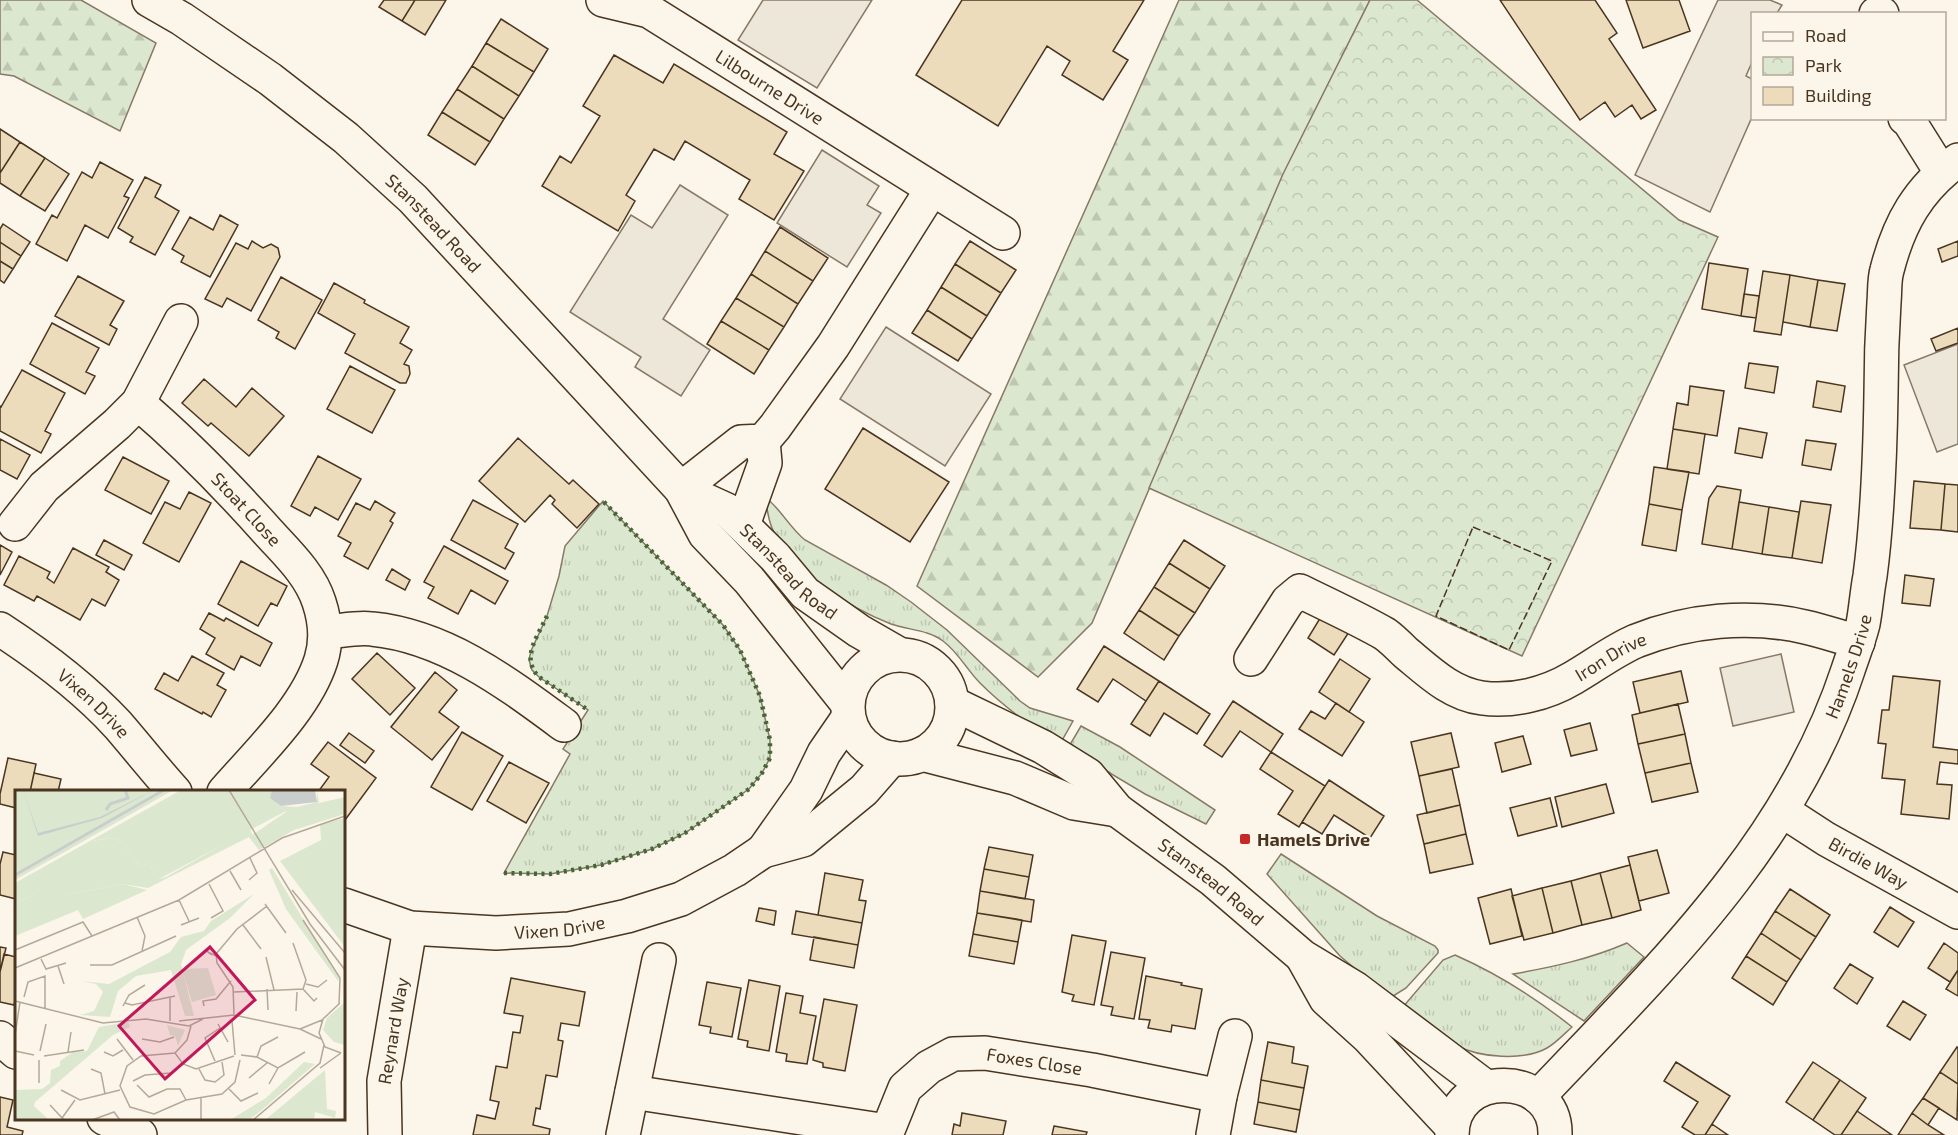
<svg xmlns="http://www.w3.org/2000/svg" width="1958" height="1135" font-family="'Exo 2',sans-serif">
  <style>
    .grass { fill: url(#grass-tufts); stroke: #887966; stroke-width: 1.5 }
    .forest { fill: url(#forest-firs); stroke: #887966; stroke-width: 1.5 }
    .park { fill: url(#park-crowns); stroke: #887966; stroke-width: 1.5 }
    .parking { fill: #ede7d9; stroke: #887966; stroke-width: 1.5 }
    .building { fill: #ecdcbc; stroke: #4a3520; stroke-width: 1.5 }
    .lines { fill: none; stroke-linecap: round; stroke-linejoin: round }
    .minor-casing { stroke: #4a3520; stroke-width: 36 }
    .major-casing { stroke: #4a3520; stroke-width: 36 }
    .minor { stroke: #fbf6e9; stroke-width: 33 }
    .major { stroke: #fbf6e9; stroke-width: 33 }
    .hedge { stroke: #436837; stroke-width: 4.5; stroke-dasharray: 3 4.5; stroke-linecap: butt }
    .fence { stroke: #4a3520; stroke-width: 1.5; stroke-dasharray: 8 3; stroke-linecap: butt }
    .poi-dot { fill: #c62828; stroke: #fbf6e9; stroke-width: 2 }
    .labels { text-anchor: middle; dominant-baseline: central; stroke-width: 4.5; stroke-linejoin: round; paint-order: stroke }
    .street-label { font-size: 18px; fill: #4a3520; stroke: #fbf6e9 }
    .poi-label { font-size: 18px; font-weight: bold; fill: #4a3520; stroke: #fbf6e9; text-anchor: start }
    .inset-river { fill: none; stroke: #c9cecd; stroke-width: 3 }
    .inset-road { fill: none; stroke: #b4a999; stroke-width: 1.5 }
    .view { fill: #c2185b; fill-opacity: 0.15; stroke: #c2185b; stroke-width: 3 }
    .inset-edge { fill: none; stroke: #4a3520; stroke-width: 3 }
  </style>
  <defs>
    <pattern id="grass-tufts" width="24" height="20" patternUnits="userSpaceOnUse" patternTransform="scale(1.5)"><rect width="24" height="20" fill="#dce7d0"/><path d="M3 7l-1-3M5 7V3M7 7l1-3M15 17l-1-3M17 17v-4M19 17l1-3" fill="none" stroke="#bec7b2"/></pattern>
    <pattern id="forest-firs" width="22" height="20" patternUnits="userSpaceOnUse" patternTransform="scale(1.5)"><rect width="22" height="20" fill="#dce7d0"/><path d="M5 1l3.5 6h-7zM16 11l3.5 6h-7z" fill="#bec7b2"/></pattern>
    <pattern id="park-crowns" width="20" height="18" patternUnits="userSpaceOnUse" patternTransform="scale(1.5)"><rect width="20" height="18" fill="#dce7d0"/><path d="M2 6a3 3 0 1 1 6 0M12 15a3 3 0 1 1 6 0" fill="none" stroke="#bec7b2"/></pattern>
  </defs>
  <rect width="100%" height="100%" fill="#fbf6e9"/>
  <path class="grass" d="M765 497C781 509 789 527 805 540L886 585 911 602 947 630 1020 701 1030 708 1073 721 1060 744C1030 726 1004 707 980 683 967 670 958 652 943 641 929 630 908 630 891 624 850 608 790 571 772 528 768 519 767 507 765 497Z
    M603 501 723 625 740 650 760 696 770 740V758L762 773 749 789 685 833 652 849 601 865 550 874 504 873 570 754 563 749 588 710 539 677 532 670 529 660 531 651 547 616 559 576 565 546Z
    M1081 726 1120 747 1215 810 1206 824 1145 794 1068 748Z
    M1281 854 1377 916 1435 946 1438 950V953L1406 988 1390 998 1340 956 1267 874Z
    M1627 943 1644 957 1584 1021 1513 974C1553 967 1590 959 1627 943Z
    M1455 955C1498 974 1536 998 1572 1027 1564 1034 1556 1043 1547 1048 1524 1061 1479 1058 1456 1045 1437 1035 1420 1020 1402 1008L1443 960Z"/>
  <path class="forest" d="M0 0H81L156 43 120 131 14 76 0 74Z
    M1179 0H1370L1283 175 1092 623 1038 677 917 586Z"/>
  <path class="park" d="M1370 0H1417L1679 220 1718 237 1522 656 1149 488 1283 174Z"/>
  <path class="parking" d="M763 0H872L817 88 738 40Z
    M1718 0H1770L1782 5 1777 13 1752 14V62L1746 76 1752 79V117L1710 212 1635 175Z
    M822 150 879 186 867 205 881 213 847 267 777 223Z
    M680 185 728 215 663 319 710 350 681 396 635 367 641 357 570 312 631 215 652 228Z
    M886 327 991 394 945 466 840 399Z
    M1958 344V444L1937 452 1904 365Z
    M1781 654 1794 712 1733 726 1720 668Z"/>
  <path class="building" d="M384 0H415L402 21 379 7Z
    M415 0H446L425 35 402 21Z
    M962 0H1144L1113 51 1128 60 1103 100 1062 75 1070 61 1047 46 998 126 916 75Z
    M1500 0H1595L1617 33 1609 39 1656 110 1641 119 1632 105 1615 117 1605 102 1580 120Z
    M1626 0H1679L1690 31 1643 48Z
    M501 19 548 49 534 72 486 43Z
    M486 43 534 72 519 96 472 66Z
    M614 55 663 83 674 64 787 132 774 154 804 171 774 220 739 199 750 180 685 141 674 160 654 149 626 195 635 201 618 231 542 186 560 156 571 163 600 116 583 106Z
    M472 66 519 96 504 119 457 89Z
    M457 89 504 119 490 142 442 112Z
    M442 112 490 142 475 165 428 135Z
    M0 129 20 142 0 173Z
    M20 142 45 158 20 196 0 183V173Z
    M45 158 69 174 45 211 20 196Z
    M100 162 133 180 124 196 129 198 108 238 85 225 67 261 36 244 52 215 57 218 82 172 92 178Z
    M145 177 161 185 155 197 179 211 155 255 130 242 133 237 118 228Z
    M220 215 238 225 210 277 181 262 184 256 172 249 190 217 213 230Z
    M3 224 30 242 21 256 0 242V229Z
    M780 227 828 258 813 281 765 251Z
    M252 241 263 248 271 244 278 248 280 257 251 311 227 298 222 307 205 299 236 243 248 249Z
    M970 241 1016 270 1001 293 955 264Z
    M1958 241V256L1942 262 1938 249Z
    M0 242 21 256 13 269 0 261Z
    M765 251 813 281 798 304 751 274Z
    M0 261 13 269 4 283 0 280Z
    M1709 263 1748 269 1741 316 1702 309Z
    M955 264 1001 293 987 316 941 287Z
    M1763 271 1790 275 1781 335 1754 331Z
    M751 274 798 304 784 327 736 298Z
    M1790 275 1818 280 1810 327 1783 322Z
    M78 276 124 301 110 325 117 329 109 345 55 316Z
    M281 277 322 300 295 349 276 338 279 332 258 320Z
    M1818 280 1845 284 1837 331 1810 327Z
    M334 283 365 300 364 303 409 327 400 343 412 350 404 364 409 366 410 374 406 383H400L345 353 355 334 318 313Z
    M941 287 987 316 972 339 927 310Z
    M1744 294 1759 296 1756 318 1741 316Z
    M736 298 784 327 769 350 721 321Z
    M927 310 972 339 958 361 912 333Z
    M721 321 769 350 754 374 707 344Z
    M52 323 99 348 86 372 95 376 85 394 30 364Z
    M1958 328V343L1936 351 1931 339Z
    M1749 363 1778 367 1774 393 1745 388Z
    M350 366 395 390 372 433 327 409Z
    M22 370 65 393 45 431 51 434 41 453 0 431V406L1 407Z
    M204 379 236 407 252 388 284 416 249 456 211 423 208 426 182 403Z
    M1817 381 1845 386 1841 412 1813 407Z
    M1690 386 1724 391 1717 436 1673 429 1677 403 1688 405Z
    M863 428 949 482 910 542 825 489Z
    M1739 428 1767 433 1762 458 1735 453Z
    M1673 429 1705 434 1699 474 1667 469Z
    M518 438 569 484 573 480 599 504 577 528 552 504 555 500 550 495 525 522 479 481Z
    M0 439 30 455 17 479 0 470Z
    M1806 440 1836 444 1831 470 1802 465Z
    M318 456 361 479 338 520 315 507 310 516 291 506Z
    M123 457 169 481 151 514 105 490Z
    M1654 467 1689 472 1682 510 1649 504Z
    M1914 481 1945 484 1941 530 1910 528Z
    M1945 484 1958 485V532L1941 530Z
    M1717 486 1741 490 1732 549 1702 544 1709 498Z
    M189 492 211 503 179 562 143 543 165 502 180 509Z
    M473 500 518 524 505 548 514 553 505 569 451 540Z
    M375 501 395 513 390 521 393 523 368 569 344 556 351 543 338 536 356 503 370 510Z
    M1801 501 1831 505 1822 563 1792 558Z
    M1739 502 1769 507 1762 554 1732 549Z
    M1649 504 1682 510 1676 551 1642 545Z
    M1769 507 1799 512 1792 558 1762 554Z
    M104 540 132 555 124 570 96 555Z
    M1184 540 1225 566 1210 589 1169 563Z
    M0 545 12 552 0 575Z
    M444 546 508 581 495 604 471 590 458 614 428 598 434 587 424 582Z
    M73 548 109 567 106 572 119 580 105 606 92 599 80 620 37 596 34 601 4 585 19 556 50 572 47 578 54 583Z
    M241 561 287 586 277 606 271 603 258 626 218 604Z
    M1169 563 1210 589 1195 613 1154 587Z
    M392 569 410 580 405 590 386 580Z
    M1905 575 1934 579 1930 606 1902 603Z
    M1154 587 1195 613 1179 636 1139 610Z
    M1139 610 1179 636 1164 660 1124 633Z
    M209 613 224 621 226 618 272 643 260 666 241 656 234 670 206 654 215 638 200 629Z
    M1322 615 1349 632 1334 655 1308 638Z
    M1104 646 1159 681 1146 701 1113 679 1098 702 1077 689Z
    M377 653 415 688 390 715 352 679Z
    M192 656 224 673 217 685 226 690 211 717 203 712 202 714 155 689 164 673 178 681Z
    M1340 659 1370 679 1349 712 1319 692Z
    M1681 671 1688 702 1640 713 1633 682Z
    M435 672 457 690 439 712 459 727 432 760 391 727Z
    M1893 676 1940 681 1933 747 1958 750V764L1940 762 1937 784 1952 785 1949 819 1901 814 1905 780 1882 778 1886 744 1878 743 1882 710H1889Z
    M1159 681 1210 714 1197 734 1164 713 1150 736 1131 724Z
    M1233 701 1283 734 1271 752 1240 731 1222 757 1204 745Z
    M1336 703 1364 722 1342 756 1299 729 1311 711 1325 719Z
    M1678 704 1685 734 1638 744 1632 715Z
    M1590 723 1597 750 1571 756 1564 730Z
    M462 732 503 756 472 810 431 787Z
    M349 733 374 751 365 763 340 745Z
    M1451 733 1459 767 1419 776 1411 742Z
    M1685 734 1691 763 1645 773 1638 744Z
    M1523 736 1531 764 1502 772 1495 743Z
    M328 742 376 778 345 820 344 792H318L329 777 311 764Z
    M1271 752 1325 786 1299 827 1278 814 1293 791 1260 769Z
    M8 758 36 764 30 792H16V808L0 804V794Z
    M509 762 549 783 526 823 487 801Z
    M1691 763 1698 792 1652 802 1645 773Z
    M1452 769 1460 805 1427 813 1419 776Z
    M34 773 61 779 58 792H30Z
    M1329 780 1384 816 1370 838 1334 815 1322 834 1302 822Z
    M1606 784 1614 813 1562 827 1555 797Z
    M1550 798 1557 826 1518 836 1510 808Z
    M1460 805 1466 834 1424 844 1417 815Z
    M1466 834 1473 864 1430 873 1424 844Z
    M989 847 1033 855 1029 877 984 869Z
    M1657 850 1669 893 1639 901 1628 857Z
    M3 852 16 855V899L0 895V864Z
    M1630 865 1641 910 1612 918 1600 873Z
    M984 869 1029 877 1025 899 980 891Z
    M825 873 863 880 859 900 866 901 862 923 818 915Z
    M1600 873 1612 918 1582 925 1571 881Z
    M1571 881 1582 925 1553 933 1542 888Z
    M1542 888 1553 933 1524 940 1512 896Z
    M1511 889 1522 936 1490 944 1478 898Z
    M1790 889 1830 915 1816 937 1775 911Z
    M980 891 1034 900 1031 922 977 913Z
    M1890 907 1914 922 1898 947 1874 932Z
    M759 908 776 911 774 925 756 921Z
    M796 911 862 923 858 945 792 934Z
    M1775 911 1816 937 1801 960 1761 933Z
    M977 913 1022 920 1018 942 973 934Z
    M1761 933 1801 960 1787 982 1746 956Z
    M973 934 1018 942 1014 964 969 956Z
    M1072 935 1106 941 1094 1005 1072 1001 1074 995 1062 992Z
    M814 937 858 945 854 968 810 960Z
    M1944 943 1958 953V970L1950 982 1928 968Z
    M0 947 6 948 0 972Z
    M1111 952 1145 958 1134 1019 1111 1015 1113 1007 1101 1005Z
    M4 954 16 957V996L14 1005 0 1002V972Z
    M1746 956 1787 982 1773 1005 1732 978Z
    M1850 964 1873 978 1857 1004 1834 988Z
    M1958 970V996L1946 989Z
    M1146 976 1182 983 1181 985 1202 989 1195 1029 1172 1025 1171 1032 1148 1028 1150 1020 1139 1019Z
    M511 978 585 992 579 1026 561 1023 558 1040 563 1041 557 1077 546 1075 540 1109 536 1108 533 1125 550 1129 549 1135H473L477 1115 495 1119 499 1102 490 1100 496 1066 507 1068 513 1032 520 1033 523 1016 504 1013Z
    M749 980 780 986 769 1051 747 1047 748 1041 738 1039Z
    M707 982 741 988 732 1037 710 1033 711 1027 699 1025Z
    M786 993 803 996 800 1013 816 1016 807 1064 786 1061 787 1054 776 1052Z
    M824 999 857 1005 845 1071 823 1067V1063L813 1060Z
    M1903 1001 1926 1015 1910 1040 1887 1026Z
    M1268 1042 1294 1047 1292 1063 1308 1066 1304 1088 1261 1080Z
    M1957 1047 1958 1048V1084L1940 1072Z
    M1676 1062 1730 1096 1705 1135H1695L1682 1127 1698 1102 1664 1081Z
    M1813 1062 1840 1080 1813 1120 1786 1102Z
    M1940 1072 1958 1084 1957 1120 1923 1098Z
    M1261 1080 1304 1088 1300 1110 1258 1102Z
    M1840 1080 1866 1098 1841 1135H1835L1813 1120Z
    M0 1097 13 1100 7 1127 23 1131 22 1135H0Z
    M1923 1098 1939 1108 1928 1125 1912 1113Z
    M1258 1102 1300 1110 1296 1132 1254 1124Z
    M1857 1111 1892 1135H1841Z
    M962 1113 1006 1121 1003 1135H952L954 1124 960 1126Z
    M1912 1113 1928 1125 1944 1135H1898Z
    M1712 1124 1728 1135H1705Z
    M1054 1126 1087 1132 1086 1135H1052Z"/>
  <g class="lines">
    <defs>
      <g id="minor">
        <path id="s1" d="M603 0 649 11 1003 233"/>
        <path d="M1876 14H1882"/>
        <path d="M1905 118 1909 121 1941 172"/>
        <path id="s2" d="M138 403C185 443 227 486 268 532 287 553 310 574 319 602 325 620 327 641 321 660 306 708 257 754 224 792"/>
        <path d="M681 489 741 442 763 441 775 427 833 346 932 189"/>
        <path d="M15 524 44 487 117 424 138 403 181 321"/>
        <path d="M743 525 765 463 763 441"/>
        <path id="s3" d="M0 629C43 657 83 687 118 725 137 747 155 770 175 792"/>
        <path d="M326 632C341 631 357 627 372 629 445 636 507 683 564 725"/>
        <path id="s4" d="M1251 659 1288 601 1300 591C1328 605 1357 618 1385 634 1392 639 1399 646 1405 652 1428 671 1451 694 1482 698 1513 702 1546 694 1573 678 1594 666 1613 651 1636 641 1689 620 1749 614 1805 627 1823 631 1840 637 1858 642"/>
        <path id="s5" d="M1783 811 1826 839 1958 912"/>
        <path d="M763 851 806 790 824 753 848 718"/>
        <path id="s6" d="M344 905 410 928 496 933 569 929 627 916 681 899 735 870 763 851 803 840 864 790 892 758"/>
        <path d="M0 1038 16 1052"/>
        <path d="M632 1092 887 1131"/>
        <path id="s7" d="M1538 1097C1660 968 1791 844 1848 670 1853 655 1859 640 1863 624 1866 608 1867 592 1870 576 1878 516 1880 455 1881 394 1881 363 1882 333 1884 302 1885 292 1884 280 1887 270 1899 223 1918 189 1958 160"/>
        <path d="M104 1118 140 1135"/>
        <path id="s8" d="M385 1135 384 1081 410 928"/>
        <path d="M623 1135 659 960"/>
        <path id="s9" d="M886 1135 905 1088 929 1067 953 1054 985 1053 1092 1070 1220 1096"/>
        <path d="M1213 1135 1220 1096 1235 1036"/>
      </g>
      <g id="major">
        <path id="s10" d="M149 0 182 19 270 79 346 138 413 199 681 489 705 534 749 580 847 703"/>
        <path id="s11" d="M681 489 727 510 775 557 805 593 859 631 899 654"/>
        <circle cx="900" cy="707" r="52"/>
        <path id="s12" d="M952 703 1043 747 1088 775 1117 810 1213 880 1303 957 1356 989 1486 1087"/>
        <path d="M922 754 1015 778 1074 803 1117 810"/>
        <path d="M1303 958 1326 999 1368 1037 1452 1127"/>
        <path d="M1452 1135C1452 1068 1557 1070 1555 1135"/>
      </g>
    </defs>
    <use href="#minor" class="minor-casing"/>
    <use href="#major" class="major-casing"/>
    <use href="#minor" class="minor"/>
    <use href="#major" class="major"/>
    <path class="hedge" d="M547 616C538 636 520 658 539 677L588 710
      M504 873 550 874 601 865 652 849 685 833 749 789 762 773 770 758V740L760 696 740 650 723 625 603 501"/>
    <path class="fence" d="M1473 527 1552 561 1509 650 1436 616Z"/>
  </g>
  <rect class="poi-dot" x="1239" y="833" width="12" height="12" rx="3"/>
  <g class="labels">
    <g class="street-label">
      <text stroke="none"><textPath href="#s1" startOffset="190">Lilbourne Drive</textPath></text>
      <text stroke="none"><textPath href="#s10" startOffset="363">Stanstead Road</textPath></text>
      <text stroke="none"><textPath href="#s2" startOffset="152">Stoat Close</textPath></text>
      <text stroke="none"><textPath href="#s11" startOffset="138">Stanstead Road</textPath></text>
      <text stroke="none"><textPath href="#s4" startOffset="436">Iron Drive</textPath></text>
      <text stroke="none"><textPath href="#s7" startOffset="536">Hamels Drive</textPath></text>
      <text stroke="none"><textPath href="#s3" startOffset="120">Vixen Drive</textPath></text>
      <text stroke="none"><textPath href="#s5" startOffset="100">Birdie Way</textPath></text>
      <text stroke="none"><textPath href="#s12" startOffset="318">Stanstead Road</textPath></text>
      <text stroke="none"><textPath href="#s6" startOffset="220">Vixen Drive</textPath></text>
      <text stroke="none"><textPath href="#s8" startOffset="105">Reynard Way</textPath></text>
      <text stroke="none"><textPath href="#s9" startOffset="192">Foxes Close</textPath></text>
    </g>
    <g class="poi-label">
      <text x="1257" y="839">Hamels Drive</text>
    </g>
  </g>
  <g transform="translate(15 790)">
    <rect width="330" height="330" fill="#fbf6e9"/>
    <path d="M0 0H158L0 90ZM166 0 77 51 97 48 106 51 126 77 134 73 142 90 133 92V98L108 94 50 105H19L0 113V93ZM330 28V157L265 71 306 50 305 34ZM152 235 170 240 163 256 160 246 155 245ZM310 280 312 319 321 321 320 328 300 322 299 330H250Z" fill="#dce7d0"/>
    <path d="M235 39 244 60 234 47 133 98V92L151 87ZM257 78 324 188 323 191 271 119 254 80ZM239 104 215 128 171 160 166 174 179 226H170L156 180 121 186 103 201 95 227 65 225 79 221 88 202 81 194 66 191 94 194 155 162 166 147 189 141 196 131ZM330 212V255L319 252 308 240 312 228ZM113 232 115 237 98 245 20 312 19 316 34 330H0V300L27 299 35 293 36 280 45 276V271L58 262 72 261 84 237ZM289 272 300 274 242 324 233 330H215L251 308Z" fill="#dce7d0"/>
    <path d="M166 0H257L256 8 266 16 282 17 302 12V0L304 12 300 17 269 22 142 90 134 73 126 77 106 51 97 48 76 51ZM6 16 11 20 20 62 13 55 5 56V50L0 51V17Z" fill="#dce7d0"/>
    <path d="M139 0H158L39 68 35 59 26 62 23 46 87 28ZM330 7V24L279 40 244 60 234 47 274 20ZM193 178 201 205 177 212 167 179Z" fill="#dce7d0"/>
    <path d="M108 94 132 100 68 129 63 120 0 146V113L19 105H50Z" fill="#dce7d0"/>
    <path d="M8 0 23 43 85 27 139 0 87 28 23 46ZM257 0H300L302 12 266 16 255 8Z" fill="#c9cecd"/>
    <path class="inset-river" d="M91 20 95 14 113 8 110 0M0 85 149 0"/>
    <path class="inset-road" d="M214 0 295 134 330 180M215 81 226 100M234 90 242 83 235 68M194 94 208 121 196 128M277 100 330 163M164 110 174 131M250 114 271 143M122 127 130 146 127 161M288 130 325 188 324 214M166 135 184 128M228 135 246 159M0 160 68 132 77 146M197 165 191 161 201 166M251 167 259 200M26 169 31 179 51 173M75 175H97L161 146M43 176 49 194M0 178 164 110 267 48 330 26M291 194 303 197 312 190M252 199 253 220M288 199 299 211 302 208M219 202 288 199 291 190 278 153M9 207 13 192 30 186V218M155 207V231M0 211 88 233 131 229 174 236 188 229M110 213 117 215 160 206M325 213 308 229 304 243 310 257 326 263M108 216 114 205 130 195M189 216 188 211 201 209 216 191M281 221 282 202M219 224 218 197 202 173 201 164 222 139 252 116M164 231 219 225 285 239 306 249M217 231 220 265M203 234 213 252M176 236 172 250 160 263 126 266 112 276 105 296 115 317 139 324 171 310 207 304 220 292 225 270M285 239 307 230M0 245 5 212M102 249 118 270M127 249 145 252 159 247M0 261 19 265M25 261 31 234M53 262 56 242M89 262 98 266 108 260M160 263 168 274 181 279 219 266M226 265 242 267 263 278 290 262M29 266 69 260M242 267 246 256 263 247M200 271 190 248 205 238M305 278 326 263M76 279 86 283 90 304M184 279 190 290 200 292 209 285 207 272M234 288 252 273M118 291 130 285 156 283 168 274M24 293V270M254 294 263 278M122 295 134 307 152 299H165L171 310M214 299 226 311 243 303M46 300 65 310 105 300M35 315 49 330M47 328 60 310M77 330 99 322 105 330M186 330V308M238 330 305 273 309 255"/>
    <path class="view" d="M195 157 240 210 150 289 104 236Z"/>
    <rect width="330" height="330" class="inset-edge"/>
  </g>
  <rect x="1751" y="12" width="195" height="108" fill="#fbf6e9" stroke="#b4a999" stroke-width="1.5"/>
  <rect x="1763" y="32" width="30" height="9" fill="#fbf6e9" stroke="#b4a999" stroke-width="1.5"/>
  <text x="1805" y="42" font-size="18" fill="#4a3520">Road</text>
  <rect x="1763" y="57" width="30" height="18" fill="url(#park-crowns)" stroke="#b4a999" stroke-width="1.5"/>
  <text x="1805" y="72" font-size="18" fill="#4a3520">Park</text>
  <rect x="1763" y="87" width="30" height="18" fill="#ecdcbc" stroke="#b4a999" stroke-width="1.5"/>
  <text x="1805" y="102" font-size="18" fill="#4a3520">Building</text>
</svg>
